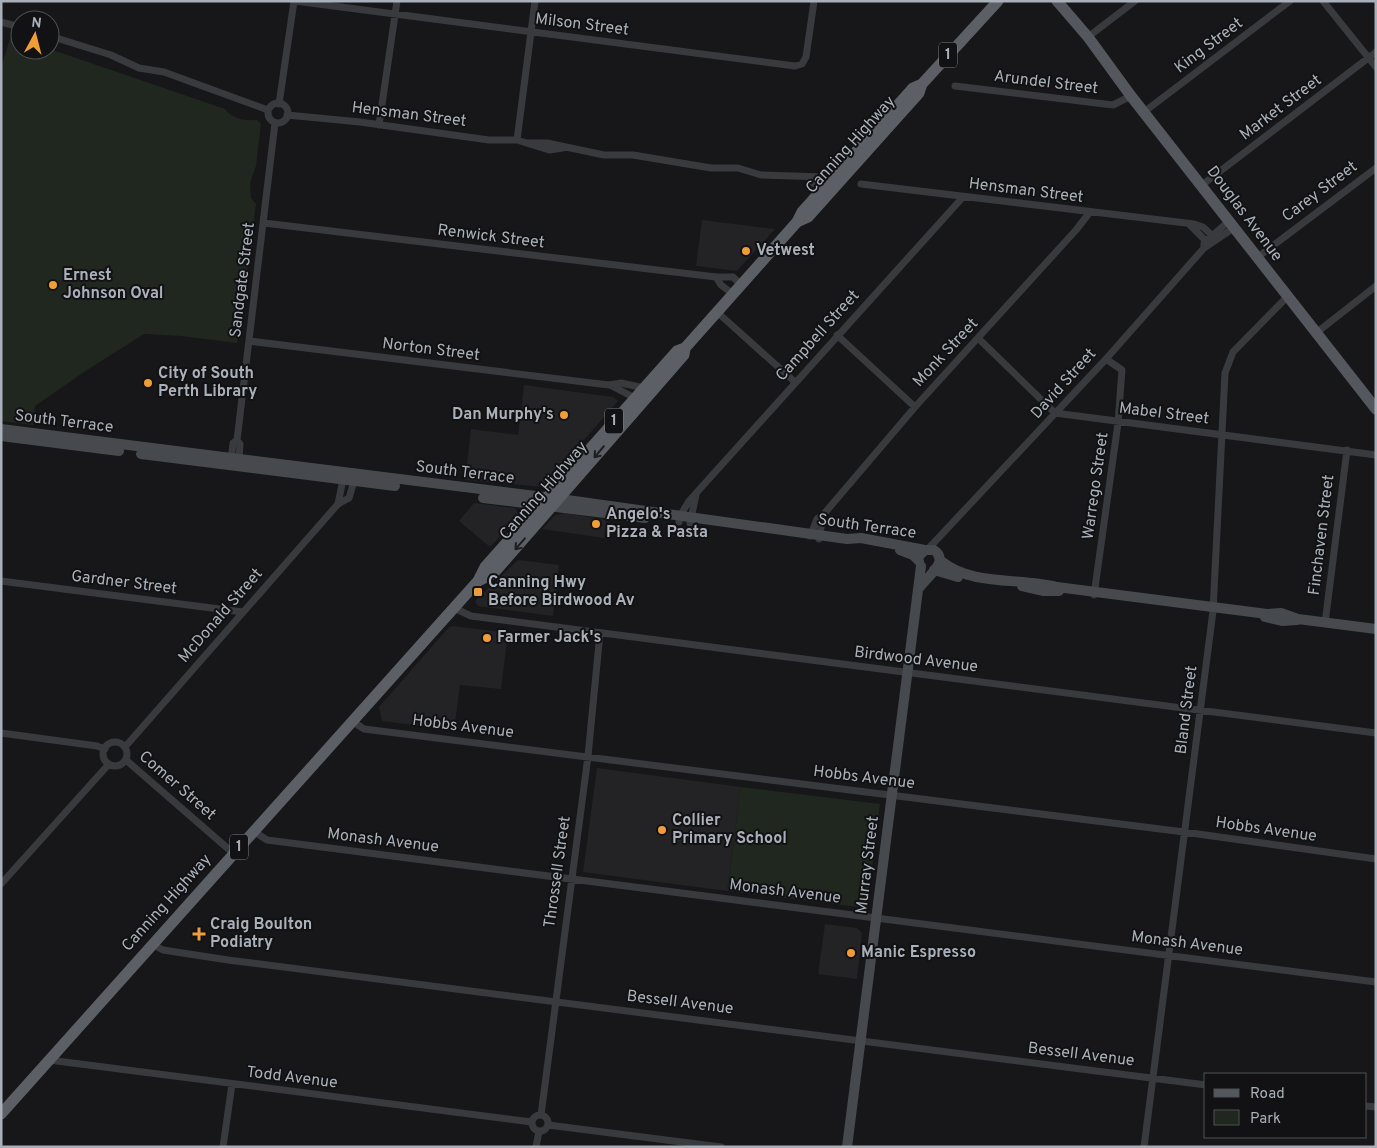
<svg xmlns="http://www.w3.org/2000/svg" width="1377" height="1148" font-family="Overpass,sans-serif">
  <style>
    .built { fill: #232326 }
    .green { fill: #1f271f }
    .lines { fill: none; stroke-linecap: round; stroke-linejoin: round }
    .minor { stroke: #383a3e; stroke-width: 7 }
    .secondary { stroke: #46494e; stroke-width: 10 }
    .primary { stroke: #54575d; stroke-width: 11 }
    .trunk { stroke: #5c6066; stroke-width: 11 }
    .oneway { stroke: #1d1e20 }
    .poi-dot { fill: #f19d37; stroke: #121214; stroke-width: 2 }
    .labels { text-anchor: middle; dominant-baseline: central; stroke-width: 4; stroke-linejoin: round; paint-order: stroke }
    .shield { fill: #121214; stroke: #7c8188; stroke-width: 1 }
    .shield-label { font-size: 15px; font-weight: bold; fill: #a9b0b9 }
    .street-label { font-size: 16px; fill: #a9b0b9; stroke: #121214 }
    .poi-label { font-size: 16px; font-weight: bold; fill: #a9b0b9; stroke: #121214; text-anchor: start }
  </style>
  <rect width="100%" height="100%" fill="#171719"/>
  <path class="built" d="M702 220 775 229 737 271 696 266Z
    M524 385 613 397 618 401 543 487 465 480 471 429 518 435Z
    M474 503 515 508 520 516 490 547 459 521Z
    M565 513 607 520 604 538 542 529 555 515Z
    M518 560 559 565 553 616 478 606 475 601Z
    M453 626 508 633 501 689 460 685 454 730 382 721 379 707 449 627Z
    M597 768 741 787 727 891 583 872Z
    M825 924 857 928 862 933 857 979 818 974Z"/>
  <path class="green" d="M11 36 20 38V50L50 49 225 109C232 119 245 121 257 120L261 124 256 166 250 183 251 198 256 204 237 343 181 336 144 334 87 370 35 406 33 425 1 421V67Z
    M741 787 880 804 867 908 727 891Z"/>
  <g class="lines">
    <path class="minor" d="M295 1 795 66 802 64 806 57 814 1
      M1323 1 1376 67
      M1 22 20 27
      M50 36 111 55 139 68 164 72 268 110
      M1088 37 1135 1
      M955 86 1113 105 1131 96
      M268 113a10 10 0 1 1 20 0a10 10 0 1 1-20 0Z
      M279 104 294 1
      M1144 112 1290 1
      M287 115 360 122 489 140H517L549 150 563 148
      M379 125 397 1
      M517 140 535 1
      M528 143H547L604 155H633L711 168H738L761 175 824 177 834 181
      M808 177 813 183 826 189
      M861 184 1194 224 1203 227 1216 239
      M1202 185 1376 52
      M264 223 716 277H733L741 285
      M1189 224 1208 243
      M1204 248V243L1230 220
      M1258 257 1376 168
      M716 277 721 285 733 294
      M717 312 795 382
      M1316 333 1376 286
      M837 335 915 407
      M979 339 1055 413 1376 455
      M249 341 609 385 621 383 644 388
      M610 385 635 398
      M237 440 240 444 239 461
      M231 461 233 443 237 440 275 123
      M338 504 344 475
      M679 522 680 516 689 501 963 197
      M690 523 696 495
      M810 536 817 519 823 515 915 407 1076 230 1090 212
      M819 539 823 515
      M928 549 1106 359 1204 248 1235 227
      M1 581 243 612
      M1094 595 1118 423 1122 370 1106 359
      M454 608 471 616 1376 733
      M1325 623 1347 450
      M352 721 364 729 1184 832 1376 859
      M1 733 97 746 105 749
      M103 754a12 12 0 1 1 24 0a12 12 0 1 1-24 0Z
      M125 747 338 504 349 498 355 478
      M126 760 233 853
      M253 831 267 840 1376 982
      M1 884 109 764
      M152 944 163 950 228 960 1206 1085
      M49 1060 532 1122
      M1366 1106 1376 1107
      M532 1123a8 8 0 1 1 16 0a8 8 0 1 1-16 0Z
      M541 1115 588 756 600 633
      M548 1125 721 1147
      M223 1147 232 1084
      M536 1147 539 1131
      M1144 1147 1213 611 1225 373 1233 352 1287 297"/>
    <path class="secondary" d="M1 429 560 499 847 539 861 538 925 550
      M1 436 119 451
      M141 454 395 486
      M483 498 645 518
      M900 550 913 555 919 561
      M941 561C973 587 1020 577 1057 587L1267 614 1281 613 1298 619 1376 629
      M934 570 958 577
      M1022 586 1044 591H1059
      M920 587C928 576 950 561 934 550H925L920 555
      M1265 617 1282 621 1297 620
      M847 1147 921 566"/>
    <path class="primary" d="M1057 1 1088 37 1131 96 1376 409"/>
    <path class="trunk" d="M797 222 802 212 913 88 922 84 998 1
      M478 581 493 574 684 355 685 348
      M1 1114 478 581 485 567 677 351 685 348 797 222 808 217 919 93 922 84"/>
  </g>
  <defs><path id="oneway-shaft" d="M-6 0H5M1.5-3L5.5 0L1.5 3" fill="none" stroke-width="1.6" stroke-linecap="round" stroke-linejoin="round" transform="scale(1.25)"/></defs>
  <g class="oneway">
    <use href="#oneway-shaft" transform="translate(599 452) rotate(130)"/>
    <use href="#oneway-shaft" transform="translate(520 544) rotate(131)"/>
  </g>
  <g class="poi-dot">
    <circle cx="746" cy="251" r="5"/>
    <circle cx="53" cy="285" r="5"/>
    <circle cx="148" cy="383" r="5"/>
    <circle cx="564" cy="415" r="5"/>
    <circle cx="596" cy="524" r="5"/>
    <rect x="473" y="587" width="10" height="10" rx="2.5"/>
    <circle cx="487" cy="638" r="5"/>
    <circle cx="662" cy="830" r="5"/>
    <path d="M196.5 926.5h5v5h5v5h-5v5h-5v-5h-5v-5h5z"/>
    <circle cx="851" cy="953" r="5"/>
  </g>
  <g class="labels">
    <g class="shield">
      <rect x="939" y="42.5" width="18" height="25" rx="4"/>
      <rect x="605" y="408.5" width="18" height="25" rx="4"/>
      <rect x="230" y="834.5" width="18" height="25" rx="4"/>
    </g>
    <g class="shield-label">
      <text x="948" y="55">1</text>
      <text x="614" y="421">1</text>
      <text x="239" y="847">1</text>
    </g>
    <g class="street-label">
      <text transform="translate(582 25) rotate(7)">Milson Street</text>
      <text transform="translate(1209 46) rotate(-37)">King Street</text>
      <text transform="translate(1046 83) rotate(7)">Arundel Street</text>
      <text transform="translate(1281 108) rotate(-37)">Market Street</text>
      <text transform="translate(409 115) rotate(7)">Hensman Street</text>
      <text transform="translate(851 145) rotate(-48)">Canning Highway</text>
      <text transform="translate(1026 191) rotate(7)">Hensman Street</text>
      <text transform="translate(1320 192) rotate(-37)">Carey Street</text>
      <text transform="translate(1244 214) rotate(53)">Douglas Avenue</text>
      <text transform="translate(491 237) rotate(7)">Renwick Street</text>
      <text transform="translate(243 280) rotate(-83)">Sandgate Street</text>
      <text transform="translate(818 336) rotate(-48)">Campbell Street</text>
      <text transform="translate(431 350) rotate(7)">Norton Street</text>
      <text transform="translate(946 353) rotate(-47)">Monk Street</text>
      <text transform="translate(1064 384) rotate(-48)">David Street</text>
      <text transform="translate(1164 414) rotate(7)">Mabel Street</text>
      <text transform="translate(64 422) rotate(7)">South Terrace</text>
      <text transform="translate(465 473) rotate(7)">South Terrace</text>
      <text transform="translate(1096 486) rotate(-82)">Warrego Street</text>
      <text transform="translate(544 491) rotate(-49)">Canning Highway</text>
      <text transform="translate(867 527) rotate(8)">South Terrace</text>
      <text transform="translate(1322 535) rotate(-83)">Finchaven Street</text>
      <text transform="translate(124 583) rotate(7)">Gardner Street</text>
      <text transform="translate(221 616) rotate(-49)">McDonald Street</text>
      <text transform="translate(916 660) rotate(7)">Birdwood Avenue</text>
      <text transform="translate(1187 710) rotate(-83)">Bland Street</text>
      <text transform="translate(463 727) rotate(7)">Hobbs Avenue</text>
      <text transform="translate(864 778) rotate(7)">Hobbs Avenue</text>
      <text transform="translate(177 786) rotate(41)">Comer Street</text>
      <text transform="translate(1266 830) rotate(8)">Hobbs Avenue</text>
      <text transform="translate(383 841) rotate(7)">Monash Avenue</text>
      <text transform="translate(868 865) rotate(-83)">Murray Street</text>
      <text transform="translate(558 872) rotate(-82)">Throssell Street</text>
      <text transform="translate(785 892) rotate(7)">Monash Avenue</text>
      <text transform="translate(167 903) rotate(-48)">Canning Highway</text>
      <text transform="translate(1187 944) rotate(7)">Monash Avenue</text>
      <text transform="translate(680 1003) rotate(7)">Bessell Avenue</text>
      <text transform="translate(1081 1055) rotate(7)">Bessell Avenue</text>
      <text transform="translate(292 1078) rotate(7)">Todd Avenue</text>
    </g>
    <g class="poi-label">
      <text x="756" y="251">Vetwest</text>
      <text x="63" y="276">Ernest<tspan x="63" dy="18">Johnson Oval</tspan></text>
      <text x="158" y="374">City of South<tspan x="158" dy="18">Perth Library</tspan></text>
      <text x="554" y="415" text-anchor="end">Dan Murphy's</text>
      <text x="606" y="515">Angelo's<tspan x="606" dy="18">Pizza &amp; Pasta</tspan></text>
      <text x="488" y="583">Canning Hwy<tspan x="488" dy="18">Before Birdwood Av</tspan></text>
      <text x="497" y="638">Farmer Jack's</text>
      <text x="672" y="821">Collier<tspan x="672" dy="18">Primary School</tspan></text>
      <text x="210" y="925">Craig Boulton<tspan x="210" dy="18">Podiatry</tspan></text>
      <text x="861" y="953">Manic Espresso</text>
    </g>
  </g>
  <rect width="1377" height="1148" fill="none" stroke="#a9b0b9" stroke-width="5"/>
  <rect x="1204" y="1073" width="162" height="65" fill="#121214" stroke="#4e5156"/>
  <rect x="1214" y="1089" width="25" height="8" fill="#54575d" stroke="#4e5156"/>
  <text x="1250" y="1098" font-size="15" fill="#a9b0b9">Road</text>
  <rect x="1214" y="1110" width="25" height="15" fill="#1f271f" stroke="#4e5156"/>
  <text x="1250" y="1123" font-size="15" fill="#a9b0b9">Park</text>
  <g transform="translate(35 35) rotate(7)"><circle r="24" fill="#121214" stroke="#4e5156"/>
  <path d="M0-4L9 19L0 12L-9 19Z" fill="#f19d37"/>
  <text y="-8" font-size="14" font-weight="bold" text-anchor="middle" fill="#a9b0b9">N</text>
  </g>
</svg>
